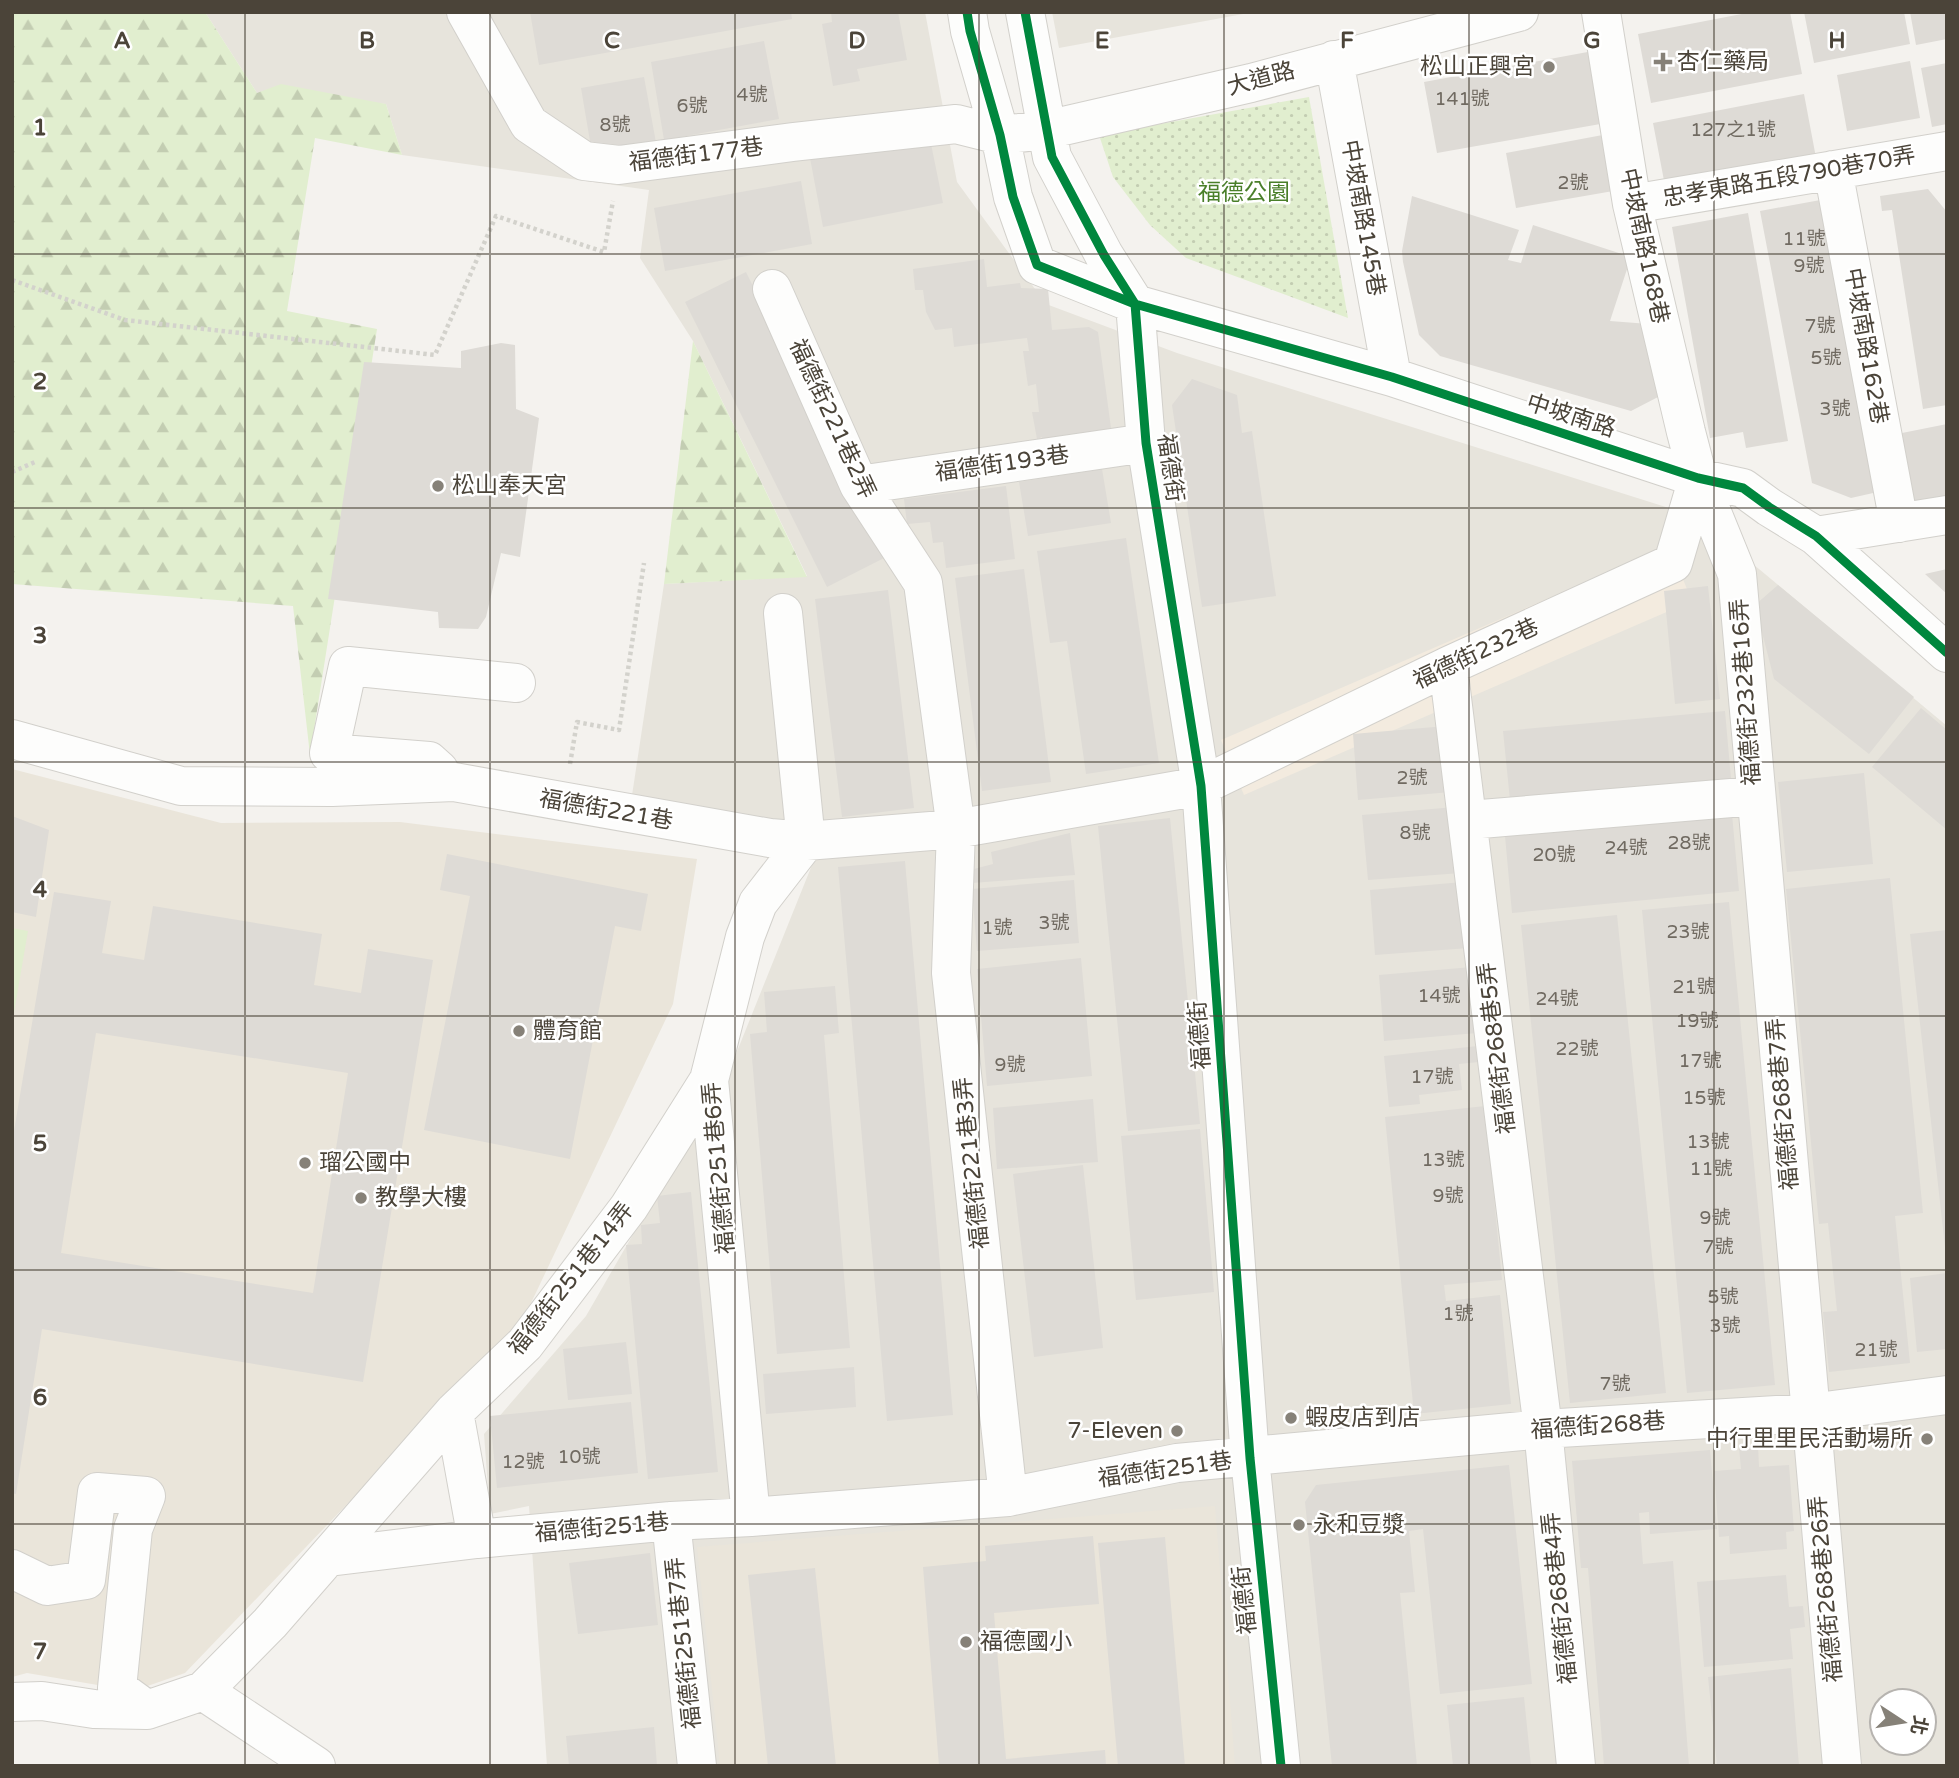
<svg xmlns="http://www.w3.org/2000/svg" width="1959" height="1778" font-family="'Varela Round','Noto Sans TC',sans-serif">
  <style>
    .residential { fill: #e7e4dc; fill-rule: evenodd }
    .commercial { fill: #f3ebdf }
    .education { fill: #eae5da }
    .grass { fill: #e1eecf }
    .forest { fill: url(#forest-firs) }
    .park { fill: url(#park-dots) }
    .building { fill: #dedbd6; fill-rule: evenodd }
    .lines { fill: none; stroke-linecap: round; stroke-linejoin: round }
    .minor-casing { stroke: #d2d0cb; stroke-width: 40 }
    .path { stroke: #d3d2cc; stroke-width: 4.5; stroke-dasharray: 3.5 3.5; stroke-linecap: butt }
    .minor { stroke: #fdfdfc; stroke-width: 38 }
    .cycleway-casing { stroke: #fff; stroke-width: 13 }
    .cycleway { stroke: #00873e; stroke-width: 9 }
    .grid { fill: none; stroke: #4b4439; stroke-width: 2; stroke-opacity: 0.55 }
    .poi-dot { fill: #868178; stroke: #fff; stroke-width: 2.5 }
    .labels { text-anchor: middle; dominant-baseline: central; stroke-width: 5; stroke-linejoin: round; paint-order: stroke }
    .number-label { font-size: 19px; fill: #706a61 }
    .poi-label { font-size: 23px; fill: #4b4439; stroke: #fff; text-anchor: start }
    .street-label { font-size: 23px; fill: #4b4439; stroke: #fff }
    .park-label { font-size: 23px; fill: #4a7f2a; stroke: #fff }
    .grid-label { font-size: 23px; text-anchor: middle; font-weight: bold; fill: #4b4439; stroke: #fff; stroke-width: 5; stroke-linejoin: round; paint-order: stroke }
  </style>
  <defs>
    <pattern id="forest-firs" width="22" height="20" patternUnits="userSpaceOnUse" patternTransform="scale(1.75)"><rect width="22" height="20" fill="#e1eecf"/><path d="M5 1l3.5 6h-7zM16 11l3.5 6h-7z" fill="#c3cdb2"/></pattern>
    <pattern id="park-dots" width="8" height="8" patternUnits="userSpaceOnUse" patternTransform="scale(1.75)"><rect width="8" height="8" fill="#e1eecf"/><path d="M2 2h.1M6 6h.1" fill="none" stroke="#c3cdb2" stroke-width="1.8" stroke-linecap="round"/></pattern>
  </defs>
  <rect width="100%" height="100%" fill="#f4f2ee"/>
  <path class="residential" d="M205 12H925L957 182 1046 304 1177 353 1688 514 1759 569 1947 726V1766H547L529 1506 490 1514 484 1434 586 1316 734 1059 814 860 819 824 631 802 664 584 807 576 693 341 640 258 649 190 402 155 386 104 257 93ZM1882 1701H1924V1743H1882Z
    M1052 12H1254L1059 48Z"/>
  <path class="commercial" d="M1669 546 1692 601 1244 795 1221 740Z"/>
  <path class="education" d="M12 769 221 823 400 822 697 859 673 1004 522 1322 185 1673 133 1691 27 1673 12 1677Z
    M1215 1506 1235 1766H720L697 1547Z"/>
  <path class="grass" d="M12 928 28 931 12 1024Z"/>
  <path class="forest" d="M12 12H205L257 93 281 84 386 104 402 155 315 138 287 311 377 329 310 755 293 606 12 584Z
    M693 341 807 577 664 584Z"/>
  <path class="park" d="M1309 97 1348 318 1186 258 1150 225 1113 177 1099 135Z"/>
  <path class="building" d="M530 12H791L792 19 539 65Z
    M831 12H898L907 60 857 69 860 81 833 86 822 24 832 22Z
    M1752 12H1790L1802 74 1651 103 1638 34Z
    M1804 12H1904L1910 44 1814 63Z
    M1910 12H1947V39L1916 45Z
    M764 41 779 119 664 140 651 62Z
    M1593 51 1606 123 1437 153 1424 82Z
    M1910 61 1920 118 1847 131 1837 75Z
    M1947 63V124L1932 127 1921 68Z
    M644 77 657 148 593 159 581 88Z
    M1804 94 1817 163 1666 191 1653 123Z
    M929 134 943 203 823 227 810 158Z
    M1608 134 1619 190 1516 208 1506 153Z
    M801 181 812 244 665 271 654 208Z
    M1928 189 1947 212V405L1923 409 1892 210 1882 211 1880 196Z
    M1412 196 1519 230 1508 260 1521 263 1533 225 1631 257 1610 321 1649 324 1658 397 1631 411 1440 356 1419 335 1403 262 1402 251Z
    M1826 199 1882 491 1851 498 1812 483 1760 211Z
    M1748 213 1788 441 1746 448 1743 432 1710 438 1672 227Z
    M984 259 987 287 1020 283 1021 288 1048 289 1052 330 1089 327 1098 332 1111 428 1043 442 1042 437 1037 439 1032 412H1039L1036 384 1028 386 1023 351H1029L1027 338 954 347 952 328 935 330 926 312 923 290H915L913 269Z
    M746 272 888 556 827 587 685 302Z
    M501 343 515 345 516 409 539 418 520 557 501 553 486 617 478 629 439 628 438 612 328 599 364 362 461 368V351Z
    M1192 379 1237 395 1242 433 1252 431 1276 596 1202 607 1172 405Z
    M1947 424V497L1901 506 1887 436Z
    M1102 469 1111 523 1028 536 1019 482Z
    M1006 486 1015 559 946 568 943 542 933 543 930 522 907 524 904 499Z
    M1126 538 1159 763 1086 774 1067 641 1050 643 1037 551Z
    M1024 569 1051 782 982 791 955 578Z
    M1947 569V594L1925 574Z
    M1778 585 1914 697 1869 754 1774 679 1755 605Z
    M1708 586 1720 699 1675 704 1664 591Z
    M888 590 914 808 842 817 815 599Z
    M1921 708 1947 730V830L1872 767Z
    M1725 711 1731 779 1510 800 1503 731Z
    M1446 726 1451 792 1358 800 1353 734Z
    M1864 773 1873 864 1787 872 1778 782Z
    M1455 807 1461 873 1368 880 1362 815Z
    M1732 814 1739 891 1512 913 1505 836Z
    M12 816 49 830 36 917 12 912Z
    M1170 818 1200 1124 1128 1131 1098 826Z
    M1070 833 1075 875 972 883 970 870 993 864 991 852Z
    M447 854 648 894 641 931 615 926 570 1159 424 1130 470 896 440 890Z
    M905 861 953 1415 887 1421 838 867Z
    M1890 878 1923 1213 1895 1216 1910 1363 1829 1372 1823 1312 1837 1311 1828 1223 1819 1224 1786 889Z
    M1074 880 1079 943 977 951 972 889Z
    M1463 882 1469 948 1375 955 1370 890Z
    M54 892 111 901 102 953 144 960 153 906 322 934 314 985 361 993 368 949 433 960 363 1382 42 1329 16 1494 12 1493V1143ZM96 1033 348 1073 313 1293 61 1253Z
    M1729 902 1775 1385 1687 1393 1642 910Z
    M1617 915 1666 1393 1570 1403 1521 925Z
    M1947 930V1247H1945L1910 934Z
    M1081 958 1092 1076 987 1086 977 969Z
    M1472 967 1477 1033 1384 1041 1379 975Z
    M835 986 839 1033 824 1035 850 1348 777 1354 750 1034 767 1032 764 992Z
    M1478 1046 1479 1062 1459 1064 1462 1090 1419 1095 1420 1104 1389 1107 1384 1056Z
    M1093 1099 1098 1162 997 1169 993 1108Z
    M1485 1106 1502 1280 1444 1285 1446 1301 1500 1295 1511 1404 1414 1414 1385 1117Z
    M1200 1129 1214 1292 1136 1300 1121 1136Z
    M1083 1165 1103 1348 1034 1357 1013 1174Z
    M691 1192 718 1472 648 1479 626 1245 642 1244 641 1225 660 1223 657 1196Z
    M1947 1273V1349L1917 1352 1910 1278Z
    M626 1342 632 1394 568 1400 563 1349Z
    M854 1367 856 1407 766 1414 763 1374Z
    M631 1402 638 1473 497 1488 490 1416Z
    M1758 1446 1759 1467 1789 1465 1794 1531 1786 1532 1787 1549 1730 1554 1729 1536 1719 1537 1714 1471 1741 1469 1739 1447Z
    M1710 1450 1717 1529 1650 1534 1649 1512 1639 1513 1643 1564 1673 1561 1689 1766H1604L1588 1568H1581L1572 1461Z
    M1509 1465 1532 1684 1440 1694 1423 1529 1409 1531 1415 1592 1400 1593 1417 1766H1332L1305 1502 1316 1485Z
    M1093 1536 1099 1604 994 1613 1006 1759 1105 1750 1106 1766H939L923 1567 986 1561 985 1546Z
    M1165 1537 1185 1766H1118L1098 1543Z
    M650 1553 658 1625 578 1634 569 1563Z
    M815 1568 836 1766H768L748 1575Z
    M1786 1575 1789 1607 1803 1606 1805 1627 1790 1629 1793 1659 1704 1667 1697 1582Z
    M1791 1668 1799 1766H1717L1708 1677Z
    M1524 1697 1531 1766H1453L1447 1705Z
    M654 1727 657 1766H569L566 1736Z"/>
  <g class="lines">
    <defs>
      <path id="minor" d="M466 12 529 124 584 161 619 165 793 142 956 124 1000 135 1046 130 1251 83 1519 12
        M967 12 970 31 1000 135 1013 197 1037 265 1135 304 1392 377 1698 478 1743 488 1769 507 1816 536 1947 653
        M1025 12 1052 157 1104 255 1135 304 1146 443 1201 786 1250 1458 1281 1766
        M1601 12 1632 204 1686 432 1698 478 1737 574 1842 1766
        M1334 60 1392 377
        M1833 170 1899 523
        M1632 204 1947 151
        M772 289 859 485 923 583 956 829 951 973 1008 1497
        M859 485 1146 443
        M1816 536 1947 515
        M1448 666 1543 1429 1576 1766
        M12 739 181 786 332 787 454 782 770 838 806 841 956 829 1201 786 1448 666 1673 563 1698 478
        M439 770 429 761 329 753 348 666 516 683
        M1469 820 1755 796
        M454 1412 477 1539
        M751 1517 709 1080 745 937 758 903 806 841 783 613
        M671 1521 697 1766
        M329 1557 477 1539 671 1521 751 1517 1008 1497 1177 1463 1543 1429 1810 1413 1947 1395
        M12 1569 47 1586 86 1580 97 1492 146 1496 133 1529 117 1688 147 1710
        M203 1691 316 1766
        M12 1702 42 1701 94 1709 147 1710 203 1691 270 1623 454 1412 525 1344 629 1207 709 1080"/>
    </defs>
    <use href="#minor" class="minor-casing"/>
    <path class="path" d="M12 280 125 320 435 355 496 216 604 252 613 201
      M12 472 35 462
      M570 764 577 722 619 730 644 563"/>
    <use href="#minor" class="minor"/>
    <defs>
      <path id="cycleway" d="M967 12 970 31 1000 135 1013 197 1037 265 1135 304 1392 377 1698 478 1743 488 1769 507 1816 536 1947 653
        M1025 12 1052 157 1104 255 1135 304 1146 443 1201 786 1250 1458 1281 1766"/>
    </defs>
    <use href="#cycleway" class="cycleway-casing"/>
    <use href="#cycleway" class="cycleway"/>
  </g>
  <path class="grid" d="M245 12V1766M490 12V1766M735 12V1766M979 12V1766M1224 12V1766M1469 12V1766M1714 12V1766M12 254H1947M12 508H1947M12 762H1947M12 1016H1947M12 1270H1947M12 1524H1947"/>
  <g class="poi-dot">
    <path d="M1659.5 51.5h7v7h7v7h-7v7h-7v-7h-7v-7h7z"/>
    <circle cx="1549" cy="67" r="7"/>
    <circle cx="438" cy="486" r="7"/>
    <circle cx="519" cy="1031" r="7"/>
    <circle cx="305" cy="1163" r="7"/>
    <circle cx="361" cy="1198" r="7"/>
    <circle cx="1291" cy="1418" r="7"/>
    <circle cx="1177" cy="1431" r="7"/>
    <circle cx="1927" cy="1439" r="7"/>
    <circle cx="1299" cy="1525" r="7"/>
    <circle cx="966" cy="1642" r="7"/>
  </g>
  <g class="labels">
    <g class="number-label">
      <text x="752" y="95">4號</text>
      <text x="1462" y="99">141號</text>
      <text x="692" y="106">6號</text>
      <text x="615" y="125">8號</text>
      <text x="1733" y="130">127之1號</text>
      <text x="1573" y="183">2號</text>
      <text x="1804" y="239">11號</text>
      <text x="1809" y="266">9號</text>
      <text x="1820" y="326">7號</text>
      <text x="1826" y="358">5號</text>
      <text x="1835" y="409">3號</text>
      <text x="1412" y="778">2號</text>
      <text x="1415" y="833">8號</text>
      <text x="1689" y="843">28號</text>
      <text x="1626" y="848">24號</text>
      <text x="1554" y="855">20號</text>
      <text x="1054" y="923">3號</text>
      <text x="997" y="928">1號</text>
      <text x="1688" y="932">23號</text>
      <text x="1694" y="987">21號</text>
      <text x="1439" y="996">14號</text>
      <text x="1557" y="999">24號</text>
      <text x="1697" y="1021">19號</text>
      <text x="1577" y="1049">22號</text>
      <text x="1700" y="1061">17號</text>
      <text x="1010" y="1065">9號</text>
      <text x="1432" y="1077">17號</text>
      <text x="1704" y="1098">15號</text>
      <text x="1708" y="1142">13號</text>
      <text x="1443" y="1160">13號</text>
      <text x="1711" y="1169">11號</text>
      <text x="1448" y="1196">9號</text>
      <text x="1715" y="1218">9號</text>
      <text x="1718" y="1247">7號</text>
      <text x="1723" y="1297">5號</text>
      <text x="1458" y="1314">1號</text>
      <text x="1725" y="1326">3號</text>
      <text x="1876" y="1350">21號</text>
      <text x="1615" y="1384">7號</text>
      <text x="579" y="1457">10號</text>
      <text x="523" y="1462">12號</text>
    </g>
    <g class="poi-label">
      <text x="1677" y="62">杏仁藥局</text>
      <text x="1535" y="67" text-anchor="end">松山正興宮</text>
      <text x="452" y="486">松山奉天宮</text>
      <text x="533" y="1031">體育館</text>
      <text x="319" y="1163">瑠公國中</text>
      <text x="375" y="1198">教學大樓</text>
      <text x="1305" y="1418">蝦皮店到店</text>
      <text x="1163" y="1431" text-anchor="end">7-Eleven</text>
      <text x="1913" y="1439" text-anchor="end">中行里里民活動場所</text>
      <text x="1313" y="1525">永和豆漿</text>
      <text x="980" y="1642">福德國小</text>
    </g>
    <g class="street-label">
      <text transform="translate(1261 79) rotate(-15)">大道路</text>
      <text transform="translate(696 155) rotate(-7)">福德街177巷</text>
      <text transform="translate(1789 177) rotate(-10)">忠孝東路五段790巷70弄</text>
      <text transform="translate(1363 218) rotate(80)">中坡南路145巷</text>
      <text transform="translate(1644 246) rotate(78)">中坡南路168巷</text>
      <text transform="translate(1866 346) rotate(80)">中坡南路162巷</text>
      <text transform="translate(1571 416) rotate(18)">中坡南路</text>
      <text transform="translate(832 419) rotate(65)">福德街221巷2弄</text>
      <text transform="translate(1002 464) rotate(-8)">福德街193巷</text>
      <text transform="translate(1170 468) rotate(82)">福德街</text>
      <text transform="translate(1476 654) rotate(-25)">福德街232巷</text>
      <text transform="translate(1746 692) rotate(-94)">福德街232巷16弄</text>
      <text transform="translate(606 810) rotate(10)">福德街221巷</text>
      <text transform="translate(1200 1035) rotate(-94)">福德街</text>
      <text transform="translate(1497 1048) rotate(-97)">福德街268巷5弄</text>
      <text transform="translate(1783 1104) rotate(-95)">福德街268巷7弄</text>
      <text transform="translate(972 1163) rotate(-96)">福德街221巷3弄</text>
      <text transform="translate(719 1168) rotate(-95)">福德街251巷6弄</text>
      <text transform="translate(571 1279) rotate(-52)">福德街251巷14弄</text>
      <text transform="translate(1598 1426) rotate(-4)">福德街268巷</text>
      <text transform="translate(1165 1470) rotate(-8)">福德街251巷</text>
      <text transform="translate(602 1528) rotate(-5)">福德街251巷</text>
      <text transform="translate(1826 1589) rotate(-95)">福德街268巷26弄</text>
      <text transform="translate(1560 1598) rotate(-96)">福德街268巷4弄</text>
      <text transform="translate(1245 1600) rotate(-96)">福德街</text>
      <text transform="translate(684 1643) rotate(-96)">福德街251巷7弄</text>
    </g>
    <g class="park-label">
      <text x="1244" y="193">福德公園</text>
    </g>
  </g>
  <g class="grid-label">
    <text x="122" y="48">A</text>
    <text x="367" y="48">B</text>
    <text x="612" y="48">C</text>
    <text x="857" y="48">D</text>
    <text x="1102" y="48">E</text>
    <text x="1347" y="48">F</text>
    <text x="1592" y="48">G</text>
    <text x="1837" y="48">H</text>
    <text x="40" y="135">1</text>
    <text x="40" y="389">2</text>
    <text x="40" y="643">3</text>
    <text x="40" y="897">4</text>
    <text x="40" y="1151">5</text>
    <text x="40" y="1405">6</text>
    <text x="40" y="1659">7</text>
  </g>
  <rect width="1959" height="1778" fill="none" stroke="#4b4439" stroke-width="28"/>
  <g transform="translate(1903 1722) rotate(102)"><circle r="33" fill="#ffffff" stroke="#b7b4b0" stroke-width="2"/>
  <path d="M0-5L12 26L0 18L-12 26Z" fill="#868178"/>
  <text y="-10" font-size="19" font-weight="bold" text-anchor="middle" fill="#4b4439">北</text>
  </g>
</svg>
